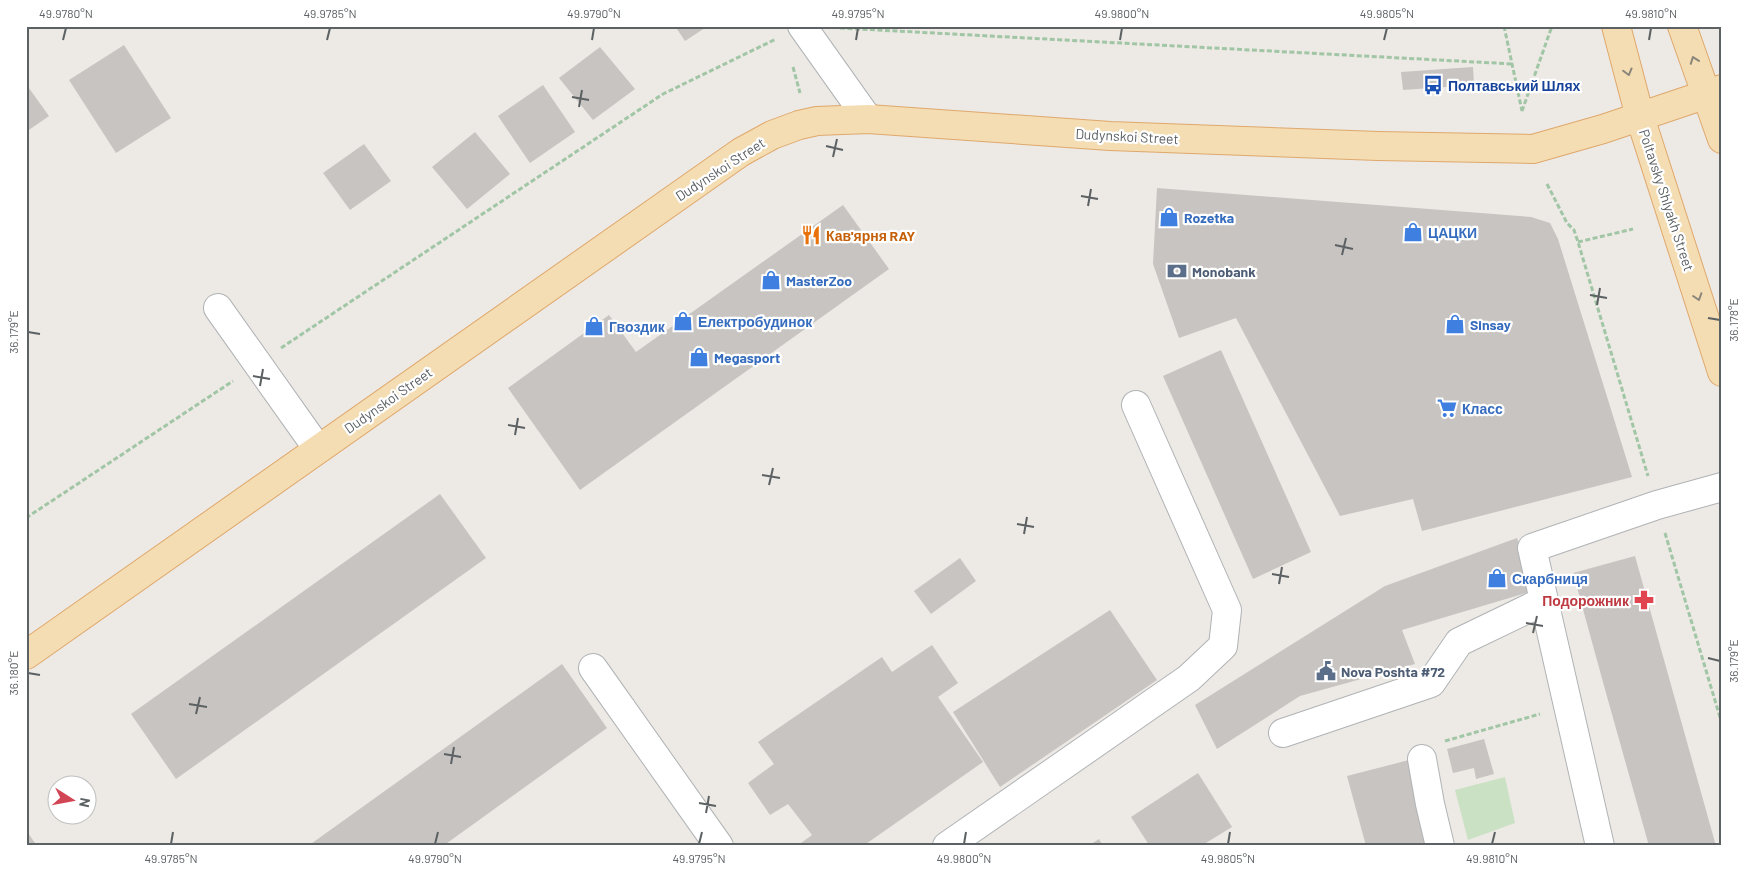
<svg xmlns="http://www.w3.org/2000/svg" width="1748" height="872" font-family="Barlow,sans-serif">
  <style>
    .green { fill: #cae1c4 }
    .building { fill: #c8c4c1 }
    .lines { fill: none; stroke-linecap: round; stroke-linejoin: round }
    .minor-casing { stroke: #b0b3b5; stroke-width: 30 }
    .major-casing { stroke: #dfa86c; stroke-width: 30 }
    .path { stroke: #a1c6a5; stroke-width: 3; stroke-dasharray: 5 2.5; stroke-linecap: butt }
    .minor { stroke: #fff; stroke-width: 28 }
    .major { stroke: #f4ddb2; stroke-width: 28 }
    .oneway { stroke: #8a867b }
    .ticks { fill: none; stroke: #5c6163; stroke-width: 2 }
    .labels { text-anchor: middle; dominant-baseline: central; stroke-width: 4.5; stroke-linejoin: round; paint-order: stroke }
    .transit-label { font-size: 14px; font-weight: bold; fill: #164399; stroke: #fff; text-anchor: start }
    .street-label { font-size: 14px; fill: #5c6163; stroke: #fff }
    .shop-label { font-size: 14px; font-weight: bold; fill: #366cbe; stroke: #fff; text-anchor: start }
    .food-label { font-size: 14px; font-weight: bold; fill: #c56008; stroke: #fff; text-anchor: start }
    .service-label { font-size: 14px; font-weight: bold; fill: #4e5e75; stroke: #fff; text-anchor: start }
    .health-label { font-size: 14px; font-weight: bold; fill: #be3a42; stroke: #fff; text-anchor: end }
    .neatline { fill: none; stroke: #5c6163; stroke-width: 2 }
    .ticks-label { font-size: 12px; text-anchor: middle; fill: #5c6163 }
  </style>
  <rect width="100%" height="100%" fill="#ede9e5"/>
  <path class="green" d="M1505 777 1515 823 1468 840 1455 790Z"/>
  <path class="building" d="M675 26H708L685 41Z
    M124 45 171 118 116 153 69 80Z
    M600 47 635 89 593 120 559 78Z
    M1473 67 1474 85 1403 90 1401 72Z
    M26 84 49 116 26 132Z
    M543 85 575 132 530 163 498 116Z
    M475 132 510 174 467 209 432 167Z
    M364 144 391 181 350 210 323 173Z
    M1157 188 1531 217 1550 223 1558 239 1632 477 1422 531 1413 499 1340 516 1236 318 1179 338 1153 264Z
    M843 205 889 269 580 490 508 388 609 315 636 352Z
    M1221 350 1311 552 1253 579 1163 376Z
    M440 494 486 558 176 779 131 714Z
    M1517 538 1536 590 1402 630 1415 664 1300 696 1217 749 1195 705 1385 586Z
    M1635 556 1716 846H1649L1606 693 1573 573Z
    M960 558 976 581 931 614 914 591Z
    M1110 610 1157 680 1000 787 953 712Z
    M932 645 958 683 938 697 983 762 863 846H803L801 843 812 835 788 804 770 815 748 783 774 764 758 742 882 657 892 672Z
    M562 664 607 728 443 846H308Z
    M1484 739 1494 774 1476 779 1474 768 1453 773 1447 749Z
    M1409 760 1432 846H1366L1347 776Z
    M1198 773 1232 827 1201 846H1147L1149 845 1131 817Z
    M26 830 37 846H26Z
    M1099 839 1103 846H1088Z"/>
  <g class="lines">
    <defs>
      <path id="minor" d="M802 26 868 119
        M218 308 318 449
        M593 668 719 846
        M1283 733 1431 683 1459 642 1544 601
        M1422 759 1430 804 1440 846
        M947 846 1189 678 1223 646 1227 610 1136 405
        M1600 846 1532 548 1657 505 1722 487"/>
      <path id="major" d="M1616 26 1640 117 1722 372
        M1682 26 1722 139
        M26 655 741 152 772 135 799 125 817 121 868 119 1110 136 1378 146 1533 149 1603 129 1722 89"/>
    </defs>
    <use href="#minor" class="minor-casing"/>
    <use href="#major" class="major-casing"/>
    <path class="path" d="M1504 26 1522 111
      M840 28 1513 64
      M793 67 800 93
      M1522 111 1552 26
      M1547 184 1567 223 1574 230 1578 242 1648 476
      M1578 242 1633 229
      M281 348 663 94 776 39
      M26 518 233 381
      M1665 533 1722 724
      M1445 741 1540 714"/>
    <use href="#minor" class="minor"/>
    <use href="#major" class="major"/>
  </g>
  <defs><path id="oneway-chevron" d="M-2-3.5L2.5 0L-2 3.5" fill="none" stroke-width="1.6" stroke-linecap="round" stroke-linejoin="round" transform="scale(1.25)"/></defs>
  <g class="oneway">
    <use href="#oneway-chevron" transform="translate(1694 60) rotate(-110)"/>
    <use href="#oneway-chevron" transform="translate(1628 72) rotate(75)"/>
    <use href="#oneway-chevron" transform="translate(1698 297) rotate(72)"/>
  </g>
  <path class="ticks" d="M63 40 66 28M327 40 330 28M592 40 594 28M856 40 858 28M1120 40 1122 28M1384 40 1387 28M1649 40 1651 28M572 97 589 100M579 107 582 90M826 146 843 150M833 157 837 139M1081 196 1098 199M1088 206 1091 189M1335 245 1353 249M1342 255 1346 238M1590 295 1607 298M1597 305 1600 288M1708 318 1720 320M28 332 40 334M253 376 270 379M260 386 263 369M508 425 525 428M515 435 518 418M762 475 780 478M769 485 773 468M1017 524 1034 527M1024 534 1027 517M1272 574 1289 577M1279 584 1282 567M1526 623 1543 626M1533 633 1537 616M1708 658 1720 661M28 673 40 675M189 704 207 707M196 714 200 697M444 754 461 757M451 764 454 747M699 803 716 806M706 813 709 796M171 844 173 832M435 844 438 832M699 844 702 832M964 844 966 832M1228 844 1230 832M1492 844 1495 832"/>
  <defs>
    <symbol id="bus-bare" viewBox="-9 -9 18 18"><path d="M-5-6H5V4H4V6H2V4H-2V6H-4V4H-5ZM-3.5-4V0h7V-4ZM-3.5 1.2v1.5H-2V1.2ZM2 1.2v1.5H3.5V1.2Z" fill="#1a4fb4" stroke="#fff" stroke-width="2.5" paint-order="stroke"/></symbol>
    <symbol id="shop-bare" viewBox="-9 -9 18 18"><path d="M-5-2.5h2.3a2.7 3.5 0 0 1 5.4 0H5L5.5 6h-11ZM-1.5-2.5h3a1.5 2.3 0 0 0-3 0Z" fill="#3f7fe0" stroke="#fff" stroke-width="2.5" paint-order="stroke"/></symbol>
    <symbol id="restaurant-bare" viewBox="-9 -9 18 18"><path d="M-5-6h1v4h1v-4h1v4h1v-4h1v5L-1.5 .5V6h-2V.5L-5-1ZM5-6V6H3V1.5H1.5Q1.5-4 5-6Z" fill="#e8710a" stroke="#fff" stroke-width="2.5" paint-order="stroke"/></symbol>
    <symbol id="bank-bare" viewBox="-9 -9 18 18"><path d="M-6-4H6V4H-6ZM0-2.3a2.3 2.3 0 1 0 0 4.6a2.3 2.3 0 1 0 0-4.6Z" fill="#5c6f8a" stroke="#fff" stroke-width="2.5" paint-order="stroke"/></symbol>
    <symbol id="supermarket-bare" viewBox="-9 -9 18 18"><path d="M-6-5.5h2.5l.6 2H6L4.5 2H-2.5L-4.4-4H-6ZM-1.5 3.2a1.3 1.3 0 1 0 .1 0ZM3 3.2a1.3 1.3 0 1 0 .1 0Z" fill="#3f7fe0" stroke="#fff" stroke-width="2.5" paint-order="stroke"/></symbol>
    <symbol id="pharmacy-bare" viewBox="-9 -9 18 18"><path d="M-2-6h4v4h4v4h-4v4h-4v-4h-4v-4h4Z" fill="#e0444e" stroke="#fff" stroke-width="2.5" paint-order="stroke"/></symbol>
    <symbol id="civic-bare" viewBox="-9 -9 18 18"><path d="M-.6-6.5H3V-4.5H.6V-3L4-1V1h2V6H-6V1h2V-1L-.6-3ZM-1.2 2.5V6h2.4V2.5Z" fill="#5c6f8a" stroke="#fff" stroke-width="2.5" paint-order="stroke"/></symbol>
  </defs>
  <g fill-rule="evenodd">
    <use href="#bus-bare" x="1419" y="71" width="28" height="28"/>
    <use href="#shop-bare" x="1155" y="203" width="28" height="28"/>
    <use href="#shop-bare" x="1399" y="218" width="28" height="28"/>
    <use href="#restaurant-bare" x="797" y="221" width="28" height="28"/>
    <use href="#bank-bare" x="1163" y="257" width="28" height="28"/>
    <use href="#shop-bare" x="757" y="266" width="28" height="28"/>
    <use href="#shop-bare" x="669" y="307" width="28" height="28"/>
    <use href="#shop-bare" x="1441" y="310" width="28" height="28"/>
    <use href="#shop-bare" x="580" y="312" width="28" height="28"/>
    <use href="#shop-bare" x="685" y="343" width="28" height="28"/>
    <use href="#supermarket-bare" x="1433" y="394" width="28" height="28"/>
    <use href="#shop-bare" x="1483" y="564" width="28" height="28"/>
    <use href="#pharmacy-bare" x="1630" y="586" width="28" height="28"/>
    <use href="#civic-bare" x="1312" y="657" width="28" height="28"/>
  </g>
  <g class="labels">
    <g class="transit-label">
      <text x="1448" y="85">Полтавський Шлях</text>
    </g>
    <g class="street-label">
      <text transform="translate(1127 136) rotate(3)">Dudynskoi Street</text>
      <text transform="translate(720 169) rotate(-33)">Dudynskoi Street</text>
      <text transform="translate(1667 200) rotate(72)">Poltavsky Shlyakh Street</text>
      <text transform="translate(388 400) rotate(-35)">Dudynskoi Street</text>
    </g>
    <g class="shop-label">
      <text x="1184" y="217">Rozetka</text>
      <text x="1428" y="232">ЦАЦКИ</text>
      <text x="786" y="280">MasterZoo</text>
      <text x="698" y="321">Електробудинок</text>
      <text x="1470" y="324">Sinsay</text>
      <text x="609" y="326">Гвоздик</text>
      <text x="714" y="357">Megasport</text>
      <text x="1462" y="408">Класс</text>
      <text x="1512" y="578">Скарбниця</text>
    </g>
    <g class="food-label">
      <text x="826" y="235">Кав'ярня RAY</text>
    </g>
    <g class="service-label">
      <text x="1192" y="271">Monobank</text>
      <text x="1341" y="671">Nova Poshta #72</text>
    </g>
    <g class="health-label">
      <text x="1629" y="600">Подорожник</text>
    </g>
  </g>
  <rect width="1748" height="872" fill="none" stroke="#ffffff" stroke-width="55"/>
  <g transform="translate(72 800) rotate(101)"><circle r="24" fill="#ffffff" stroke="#bec0c1"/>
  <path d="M0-4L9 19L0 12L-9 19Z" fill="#d24555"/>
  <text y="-8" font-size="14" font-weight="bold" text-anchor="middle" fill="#5c6163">N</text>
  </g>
  <rect x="28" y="28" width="1692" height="816" class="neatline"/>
  <g class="ticks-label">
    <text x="66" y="18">49.9780°N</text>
    <text x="330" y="18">49.9785°N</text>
    <text x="594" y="18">49.9790°N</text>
    <text x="858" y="18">49.9795°N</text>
    <text x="1122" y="18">49.9800°N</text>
    <text x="1387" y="18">49.9805°N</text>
    <text x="1651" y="18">49.9810°N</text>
    <text transform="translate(1734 320) rotate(-90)" y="4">36.178°E</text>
    <text transform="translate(14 332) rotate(-90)" y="4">36.179°E</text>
    <text transform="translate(1734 661) rotate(-90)" y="4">36.179°E</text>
    <text transform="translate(14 673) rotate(-90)" y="4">36.180°E</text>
    <text x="171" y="863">49.9785°N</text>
    <text x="435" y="863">49.9790°N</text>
    <text x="699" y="863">49.9795°N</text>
    <text x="964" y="863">49.9800°N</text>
    <text x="1228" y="863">49.9805°N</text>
    <text x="1492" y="863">49.9810°N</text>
  </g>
</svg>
